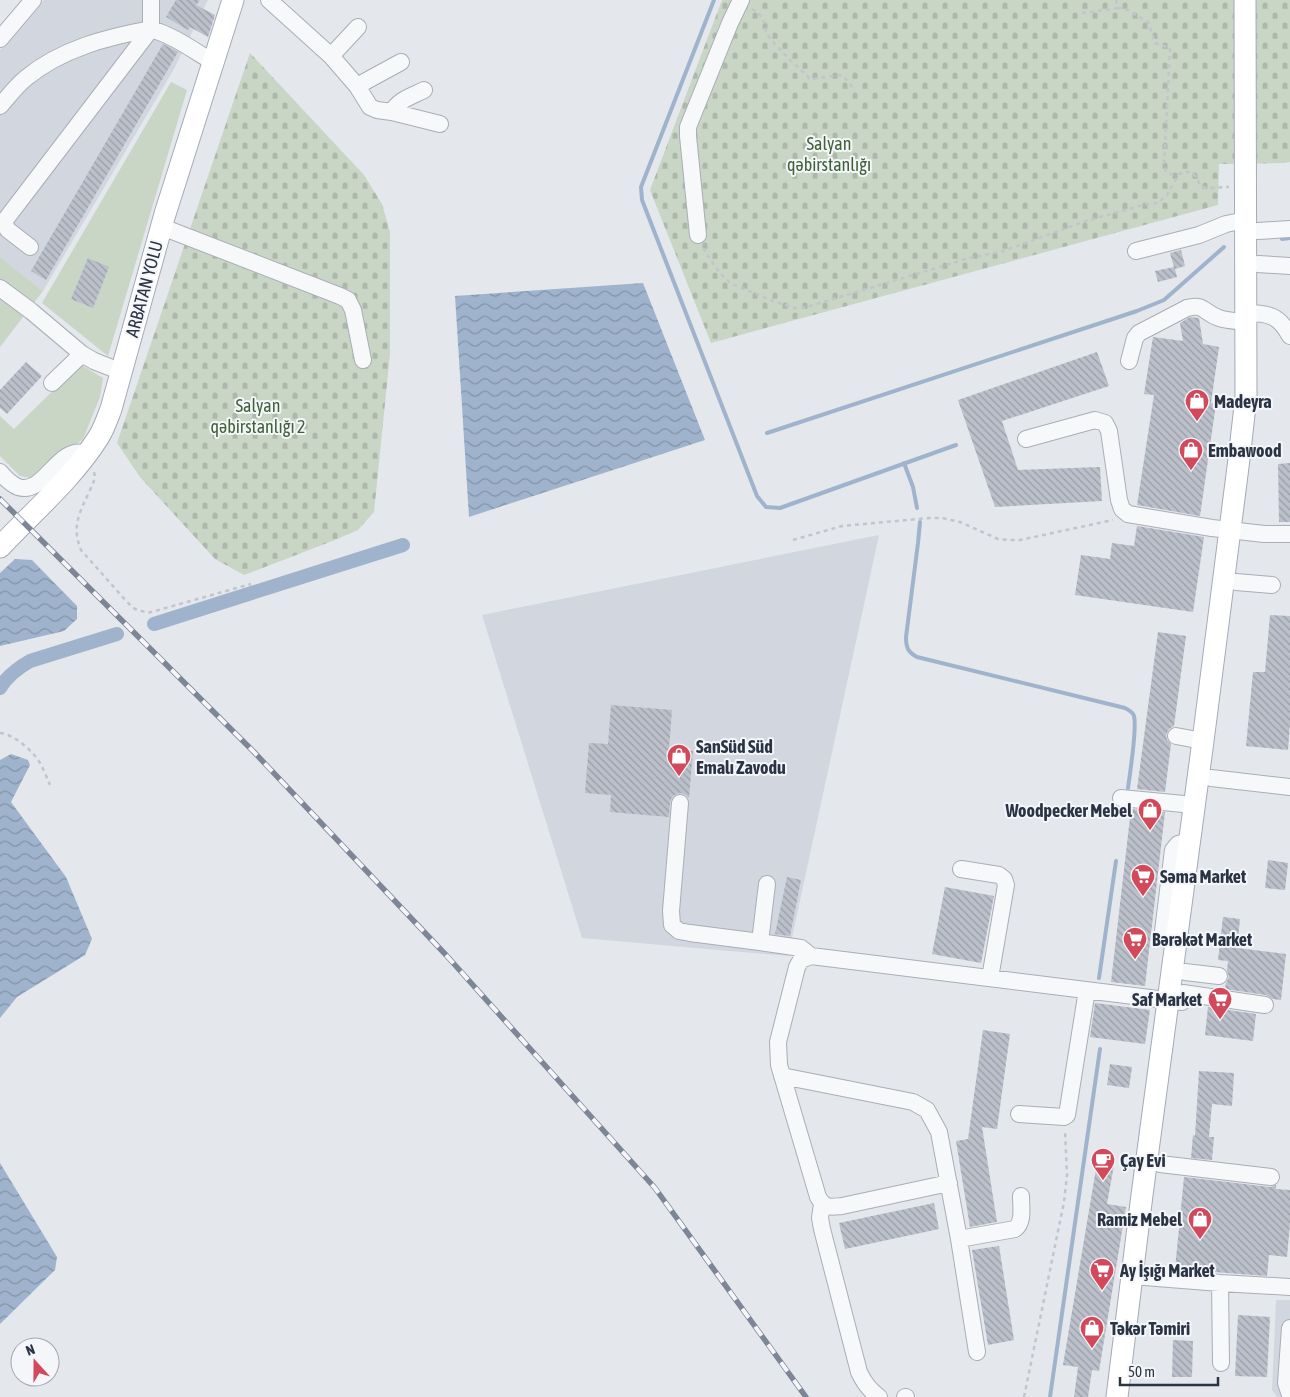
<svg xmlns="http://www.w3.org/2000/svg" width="1290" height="1397" font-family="'Asap Condensed',sans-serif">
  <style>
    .built { fill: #d2d6de }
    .green { fill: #c9d6c5 }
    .cemetery { fill: url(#cemetery-stones) }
    .water { fill: url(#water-waves) }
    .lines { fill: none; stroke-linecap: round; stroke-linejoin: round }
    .stream { stroke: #9fb4cc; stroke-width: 4 }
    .canal { stroke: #9fb4cc; stroke-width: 14 }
    .building { fill: url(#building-back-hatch) }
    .minor-casing { stroke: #a9aeb7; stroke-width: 18 }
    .major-casing { stroke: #a3abb8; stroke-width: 23 }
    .path { stroke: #c2c5cb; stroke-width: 2.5; stroke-dasharray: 4 4; stroke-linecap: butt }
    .minor { stroke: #f7f8fa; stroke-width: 16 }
    .major { stroke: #fff; stroke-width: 21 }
    .rail-casing { stroke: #7d8696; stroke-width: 5.5 }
    .rail { stroke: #f4f6f9; stroke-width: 4; stroke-dasharray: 11; stroke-linecap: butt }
    .labels { text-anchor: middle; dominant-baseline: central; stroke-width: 4; stroke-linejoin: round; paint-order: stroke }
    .park-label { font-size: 18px; fill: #3f6138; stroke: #f4f6f9 }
    .street-label { font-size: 18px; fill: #2b3445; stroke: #f4f6f9 }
    .poi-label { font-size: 18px; font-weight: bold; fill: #2b3445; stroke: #f4f6f9; text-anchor: start }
  </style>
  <defs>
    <pattern id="cemetery-stones" width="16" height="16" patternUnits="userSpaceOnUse" patternTransform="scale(1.25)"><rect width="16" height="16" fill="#c9d6c5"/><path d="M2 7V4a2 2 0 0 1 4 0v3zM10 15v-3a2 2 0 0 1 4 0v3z" fill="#adb8ab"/></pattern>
    <pattern id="water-waves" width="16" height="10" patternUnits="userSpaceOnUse" patternTransform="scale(1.25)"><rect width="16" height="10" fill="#9fb4cc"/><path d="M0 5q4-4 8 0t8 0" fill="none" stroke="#8293a7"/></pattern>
    <pattern id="building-back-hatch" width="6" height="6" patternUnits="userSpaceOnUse" patternTransform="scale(1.25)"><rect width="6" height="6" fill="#bbc0ca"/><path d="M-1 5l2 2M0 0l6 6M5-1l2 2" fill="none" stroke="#989da6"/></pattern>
  </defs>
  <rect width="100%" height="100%" fill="#e4e7ec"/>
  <path class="built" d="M44 0H208L174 69 43 291 0 257V50Z
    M879 535 788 956 582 938 482 615Z
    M1276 1300H1290V1397H1277L1272 1390Z"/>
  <path class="green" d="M171 82 187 90 108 356 42 303Z
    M0 257 43 291 0 347Z
    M80 364 103 378 100 397 83 439 32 478 20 476 0 456V416L14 429Z"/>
  <path class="cemetery" d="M722 0H1290V162L1282 163 1219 164 1218 205 711 343 650 190Z
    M250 53 364 175 382 204 390 232V354L374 512 358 530 335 540 244 575 215 559 140 477 117 443Z"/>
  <path class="water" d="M643 283 705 440 469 517 455 296Z
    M15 559 32 560 77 606V619L64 631 0 646V573Z
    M11 754 28 760 30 765 11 802 66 877 92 939 85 955 17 997 0 1018V760Z
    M0 1163 57 1257 55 1270 0 1324Z"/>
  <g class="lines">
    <path class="stream" d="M714 0 641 187 642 200 757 496 766 507 780 508 956 445
      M1282 239 1290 238
      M767 433 1137 311 1164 300 1224 247
      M904 463 913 487 917 508
      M920 522 918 543 906 637C906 648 908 652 917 657L1125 708C1129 710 1133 712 1134 716 1137 727 1130 774 1128 788
      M1099 978 1116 861
      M1050 1397 1100 1049"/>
    <path class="canal" d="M154 624 403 545
      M0 688C7 676 18 668 30 661L117 634"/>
  </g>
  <path class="building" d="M176 0H200L196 5 215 15 208 37 190 27 188 30 166 17Z
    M163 44 178 52 46 280 31 271Z
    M1181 250 1185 266 1175 269 1177 277 1158 282 1155 271 1174 267 1170 253Z
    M88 258 109 267 93 308 71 299Z
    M1190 317 1199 318 1203 344 1219 347 1211 403 1216 404 1200 516 1137 505 1154 395 1144 394 1153 337 1183 341 1180 323Z
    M1097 352 1109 386 1002 421 1018 470 1100 467 1102 501 995 507 958 400Z
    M26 362 42 376 7 414 0 408V390Z
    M1290 463V522H1279L1278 464Z
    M1137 526 1204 537 1193 612 1075 595 1081 555 1110 559 1112 543 1134 546Z
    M1270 615 1290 616V723L1288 750 1246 746 1253 672H1265Z
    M1158 632 1186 636 1174 726 1169 729 1166 735 1167 740 1171 744 1165 792 1137 789Z
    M611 705 672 710 669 749 693 751 689 798 686 795 681 793 676 794 672 797 670 802 669 817 610 812 611 795 585 793 589 743 608 744Z
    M1131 809 1165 812 1145 986 1111 982Z
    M1268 860 1288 863 1285 890 1265 888Z
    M787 877 801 880 790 936 775 934Z
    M945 887 994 896 981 963 932 954Z
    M1223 917 1240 919 1237 948 1286 954 1281 1000 1273 999 1266 995 1225 989 1226 983 1229 977 1227 970 1228 961 1218 960Z
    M1095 1003 1150 1010 1145 1044 1090 1037Z
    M1208 1007 1256 1014 1253 1041 1205 1035Z
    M983 1030 1010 1034 997 1129 982 1127 997 1222 970 1227 956 1141 968 1139Z
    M1110 1064 1132 1067 1129 1088 1107 1085Z
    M1199 1071 1234 1073 1232 1106 1212 1104 1209 1137H1214L1212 1160 1191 1158 1193 1135 1195 1136Z
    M1097 1163 1114 1165 1107 1204 1126 1207 1099 1371 1092 1370 1088 1397H1074L1078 1367 1063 1365Z
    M1184 1177 1270 1187 1276 1185V1189L1290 1190V1224L1287 1257 1269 1255 1267 1276 1175 1269Z
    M934 1203 939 1229 845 1249 839 1223Z
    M999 1246 1014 1340 988 1345 972 1250Z
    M1238 1315 1270 1317 1267 1377 1235 1376Z
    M1173 1340 1193 1341 1192 1377H1172Z"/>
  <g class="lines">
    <defs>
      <path id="minor" d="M269 0 331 56 357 86 370 107 377 110 392 112 440 124
        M0 39 33 0
        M331 56 358 27
        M357 86 401 62
        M0 106C8 97 16 86 26 78 61 49 107 37 151 29V0
        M392 112C398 100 412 96 424 90
        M162 227 340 296 348 300 353 310 363 360
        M1258 231 1290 229
        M698 235 688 136V127L730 23 741 0
        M30 247 8 230 5 225 6 219 151 29C174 36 193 50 213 62
        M1136 251 1199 235 1226 224 1246 220
        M1258 264 1290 266
        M0 288 31 311 82 354 94 361 122 372
        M1246 313C1268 313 1279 315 1290 336
        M1129 361 1135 338 1139 333 1187 308C1204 303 1204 313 1219 318 1228 321 1237 321 1247 322
        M52 383 82 354
        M1026 439 1095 420 1105 423 1109 431 1119 500 1122 509 1128 514 1212 528 1264 534H1290
        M0 472C5 478 11 484 18 487 45 496 58 443 87 454
        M1236 582 1272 585
        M1176 736 1203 741
        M1211 778 1290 787
        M1121 798 1194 805
        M680 803 671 911 672 925 679 931 690 933 760 942
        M961 869 999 875 1004 879 1006 885 990 978
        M767 884 760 942 801 948 811 956
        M1175 945C1170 941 1163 938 1163 931L1173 850 1178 844 1190 841
        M1185 972 1219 976
        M1183 993 1265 1005
        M782 1076 913 1102 927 1110 939 1132 959 1239 977 1352
        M1019 1114 1064 1117 1067 1115 1087 990
        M1160 1164 1271 1177
        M949 1183 842 1206C830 1207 825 1209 818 1197L779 1065 778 1042 797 967 801 960 811 956 1182 1002
        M822 1204 820 1218 822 1229 859 1372C864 1383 869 1390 879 1397
        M959 1239 1015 1229C1024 1222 1021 1208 1021 1196
        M1132 1276 1220 1283 1290 1287
        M1220 1283 1221 1363
        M1290 1328 1286 1383 1290 1395
        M905 1397H906"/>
      <path id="major" d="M0 547C33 512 72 479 98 438 104 429 107 419 111 409L165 214 233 0
        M1117 1397 1142 1195 1203 741 1239 459 1246 397 1245 0"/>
    </defs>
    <use href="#minor" class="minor-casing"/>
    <use href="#major" class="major-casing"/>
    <path class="path" d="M1116 0 1118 8H1124L1148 22 1155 43 1170 48 1164 166 1166 171 1177 178
      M752 9C770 20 760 25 770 38 781 52 796 65 809 78L813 79 839 75 844 77 855 90
      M1082 13 1118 8
      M703 248 719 272 730 283 773 301 795 308 807 307 966 259 1003 251 1083 222 1146 204 1158 203 1167 195 1179 174C1193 169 1195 174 1200 185L1206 188 1229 187
      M94 472C96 479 93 483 90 490 80 512 71 526 81 550L127 602 135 609 148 613 251 584
      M793 540 842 526 929 518H942L960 522 998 539 1008 540H1020L1113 520
      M0 733C15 735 32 750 40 763 44 770 47 778 50 785
      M1024 1397 1064 1202 1067 1175 1065 1130"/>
    <use href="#minor" class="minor"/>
    <use href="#major" class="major"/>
    <defs>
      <path id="rail" d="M0 499 253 751 446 955 655 1188 806 1397"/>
    </defs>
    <use href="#rail" class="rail-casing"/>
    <use href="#rail" class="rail"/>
  </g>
  <defs>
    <symbol id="shop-pin" viewBox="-11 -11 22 30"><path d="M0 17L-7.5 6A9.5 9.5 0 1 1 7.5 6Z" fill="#d1495b" stroke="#f4f6f9"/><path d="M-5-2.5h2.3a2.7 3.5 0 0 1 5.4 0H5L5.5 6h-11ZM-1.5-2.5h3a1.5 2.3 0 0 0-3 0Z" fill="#fff"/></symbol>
    <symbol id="supermarket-pin" viewBox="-11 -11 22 30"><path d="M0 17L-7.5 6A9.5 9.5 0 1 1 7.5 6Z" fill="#d1495b" stroke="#f4f6f9"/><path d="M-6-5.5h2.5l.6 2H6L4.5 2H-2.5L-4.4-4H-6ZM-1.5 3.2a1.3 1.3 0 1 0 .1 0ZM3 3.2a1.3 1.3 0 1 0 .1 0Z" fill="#fff"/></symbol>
    <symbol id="cafe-pin" viewBox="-11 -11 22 30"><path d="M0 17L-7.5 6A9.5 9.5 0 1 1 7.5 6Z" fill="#d1495b" stroke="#f4f6f9"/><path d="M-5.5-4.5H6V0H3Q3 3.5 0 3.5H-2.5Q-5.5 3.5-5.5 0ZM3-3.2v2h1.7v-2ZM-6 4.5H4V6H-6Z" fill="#fff"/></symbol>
  </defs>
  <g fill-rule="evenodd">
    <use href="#shop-pin" x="1183" y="387" width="28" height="38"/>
    <use href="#shop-pin" x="1177" y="436" width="28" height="38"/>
    <use href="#shop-pin" x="665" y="742" width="28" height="38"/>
    <use href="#shop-pin" x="1136" y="796" width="28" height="38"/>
    <use href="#supermarket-pin" x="1129" y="862" width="28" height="38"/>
    <use href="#supermarket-pin" x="1121" y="925" width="28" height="38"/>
    <use href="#supermarket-pin" x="1206" y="985" width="28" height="38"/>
    <use href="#cafe-pin" x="1089" y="1146" width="28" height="38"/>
    <use href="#shop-pin" x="1186" y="1205" width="28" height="38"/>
    <use href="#supermarket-pin" x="1088" y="1256" width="28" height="38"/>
    <use href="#shop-pin" x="1078" y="1314" width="28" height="38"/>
  </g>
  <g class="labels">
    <g class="park-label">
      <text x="829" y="143">Salyan<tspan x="829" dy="21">qəbirstanlığı</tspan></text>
      <text x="258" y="405">Salyan<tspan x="258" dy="21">qəbirstanlığı 2</tspan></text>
    </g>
    <g class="street-label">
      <text transform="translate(144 289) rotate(-75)">ARBATAN YOLU</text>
    </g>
    <g class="poi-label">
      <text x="1214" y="401">Madeyra</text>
      <text x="1208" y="450">Embawood</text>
      <text x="696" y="746">SanSüd Süd<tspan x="696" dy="21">Emalı Zavodu</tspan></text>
      <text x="1132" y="810" text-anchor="end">Woodpecker Mebel</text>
      <text x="1160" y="876">Səma Market</text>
      <text x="1152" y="939">Bərəkət Market</text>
      <text x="1202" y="999" text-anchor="end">Saf Market</text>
      <text x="1120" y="1160">Çay Evi</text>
      <text x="1182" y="1219" text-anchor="end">Ramiz Mebel</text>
      <text x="1120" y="1270">Ay İşığı Market</text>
      <text x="1110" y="1328">Təkər Təmiri</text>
    </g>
  </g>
  <g transform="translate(35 1362) rotate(339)"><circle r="24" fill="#f4f6f9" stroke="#a4a8b1"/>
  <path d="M0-4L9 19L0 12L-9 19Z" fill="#d1495b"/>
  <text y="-8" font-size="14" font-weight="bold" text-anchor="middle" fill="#2b3445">N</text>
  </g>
  <path d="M1120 1377v8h98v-8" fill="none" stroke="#2b3445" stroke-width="2.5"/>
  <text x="1128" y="1377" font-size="15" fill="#2b3445" stroke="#f4f6f9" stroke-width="4" paint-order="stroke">50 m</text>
</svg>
